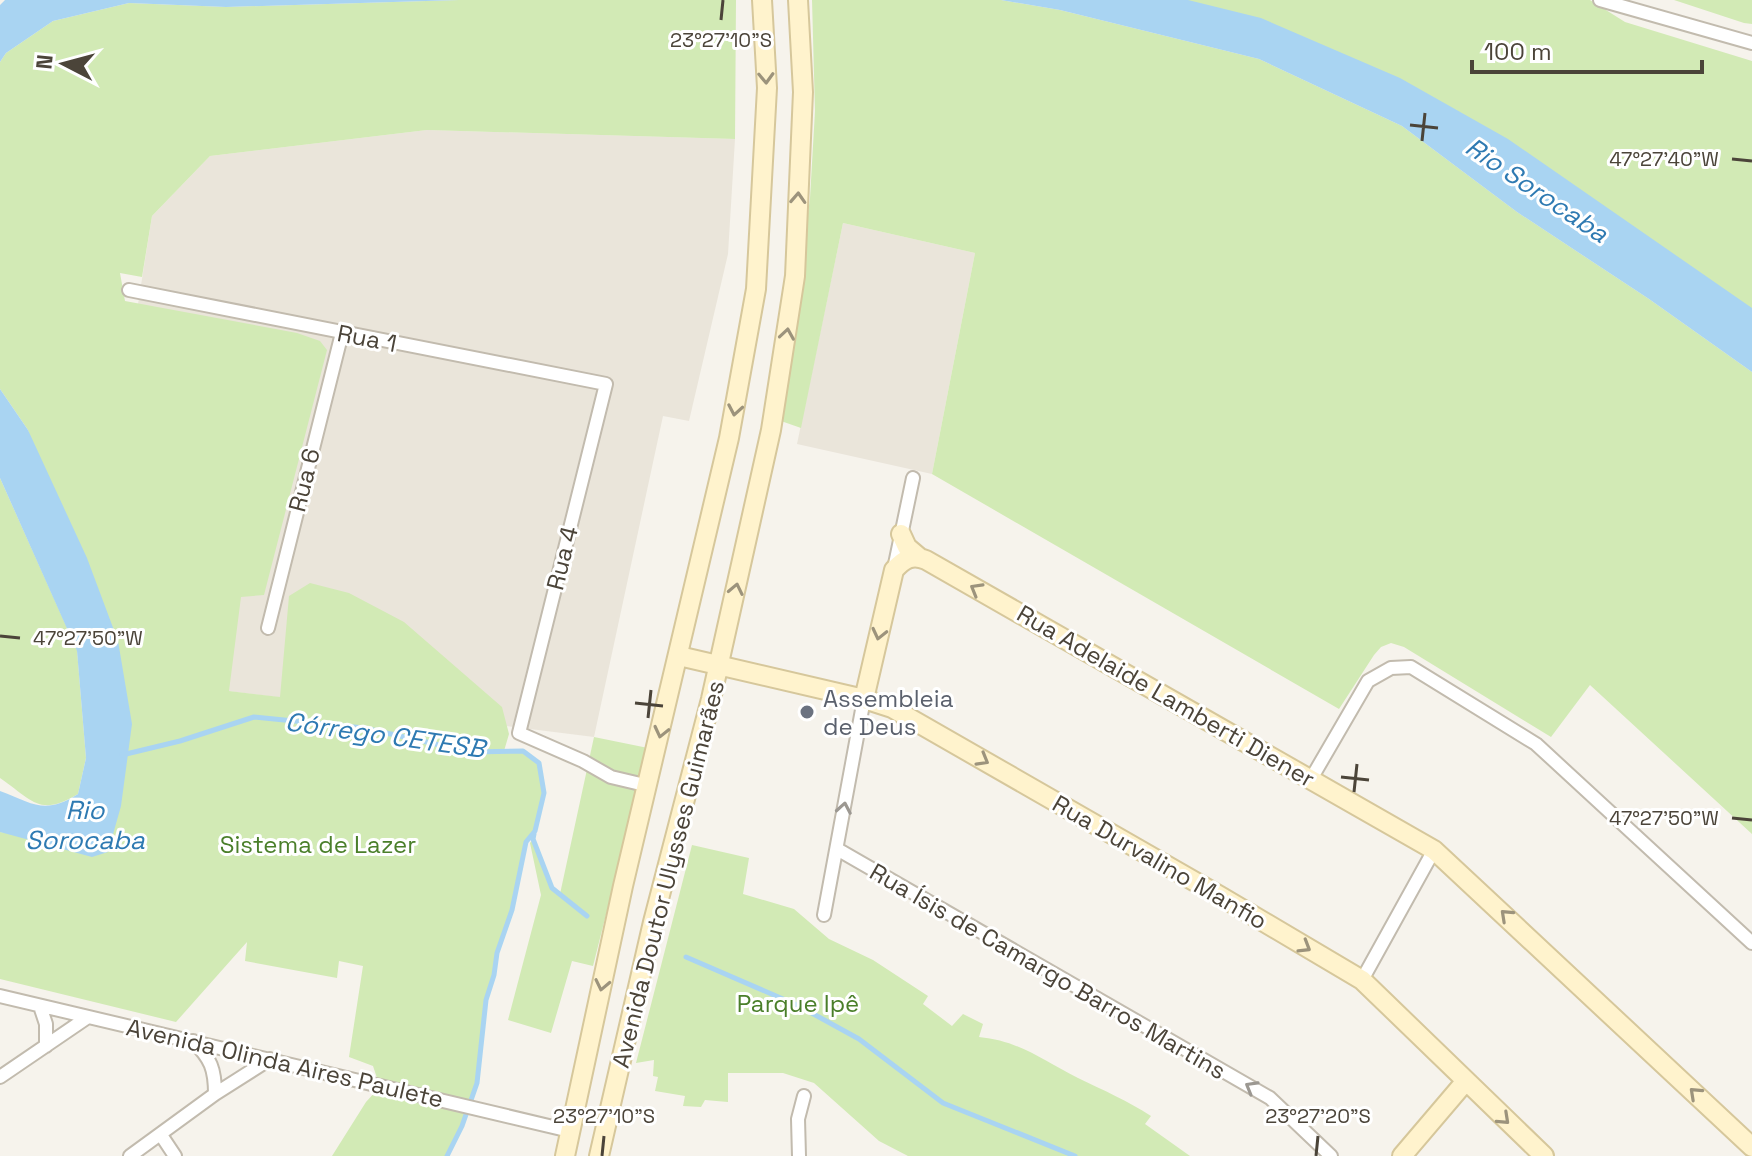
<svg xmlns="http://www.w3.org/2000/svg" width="1752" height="1156" font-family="'Space Grotesk',sans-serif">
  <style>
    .residential { fill: #eae5da }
    .green { fill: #d2eab5 }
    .water { fill: #a9d4f2 }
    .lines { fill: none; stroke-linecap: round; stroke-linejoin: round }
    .stream { stroke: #a9d4f2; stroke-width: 5 }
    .street-casing { stroke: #c2bbae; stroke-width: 16 }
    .secondary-casing { stroke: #d6c79b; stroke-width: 22 }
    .street { stroke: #fff; stroke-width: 12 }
    .secondary { stroke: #fff3cd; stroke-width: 18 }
    .oneway { stroke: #9c937c }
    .oneway2 { stroke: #9c9892 }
    .ticks { fill: none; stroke: #4b4439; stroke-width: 3 }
    .worship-dot { fill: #6b7280; stroke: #fff; stroke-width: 3 }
    .labels { text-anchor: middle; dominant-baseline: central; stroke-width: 6; stroke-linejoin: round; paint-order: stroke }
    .street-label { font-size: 24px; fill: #4b4439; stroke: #fff }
    .worship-label { font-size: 24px; fill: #5b616d; stroke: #fff; text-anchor: start }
    .park-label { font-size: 24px; fill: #4a7f2a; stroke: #fff }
    .water-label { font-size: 26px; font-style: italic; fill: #2e7ab2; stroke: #fff }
    .ticks-label { font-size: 20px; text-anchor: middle; fill: #4b4439; stroke: #fff; stroke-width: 6; stroke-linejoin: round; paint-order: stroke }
  </style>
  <rect width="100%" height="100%" fill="#f6f3ec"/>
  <path class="residential" d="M427 130 735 139 728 254 689 421 663 416 594 737 196 687 128 367 152 216 210 156Z
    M843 223 975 253 932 474 797 444Z"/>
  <path class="green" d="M459 0H736L735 139 427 130 210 156 152 216 142 277 120 273 125 301 297 333 320 341 327 350 264 595 241 597 229 691 280 697 289 596 310 583 349 593 404 622 502 707 509 734 504 751H523L539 763 544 793 535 831 526 842 512 910 497 953 494 975 486 1000 477 1083 462 1126 446 1156H332L366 1102 376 1091 377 1078 373 1066 349 1057 363 966 339 961 337 978 245 961 247 942 176 1022 0 979V832L16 834 121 806 28 430 0 389V62L6 53 53 21 129 3 226 7Z
    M812 0H1001L1060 10 1259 59 1402 126 1517 212 1649 299 1752 372V834L1590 685 1551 737 1404 647 1391 643 1381 647 1374 655 1339 709 932 474 975 253 843 223 801 428 781 421 810 198 815 111Z
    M1185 0H1590L1625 22 1752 61V309Z
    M1674 0H1752V24L1744 23Z
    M0 478 77 650 86 758 78 794C40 817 33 801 0 778Z
    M594 737 648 748 593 966 572 961 551 1033 508 1020 541 895 530 843 533 839 552 888 560 894Z
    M692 845 749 858 743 894 794 909 829 939 873 960 928 996 923 1004 952 1026 963 1014 983 1024 979 1037C1020 1041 1042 1060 1078 1078 1103 1090 1128 1101 1151 1116L1145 1124 1190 1156H908L879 1141 814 1083 783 1073H728V1102L705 1100 701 1107 683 1106 685 1096 655 1091 658 1077 653 1076 654 1060 636 1063Z"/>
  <path class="water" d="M5 0H459L226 7 129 3 53 21 6 53 0 62V5Z
    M1001 0H1188L1261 18 1400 78 1508 139 1752 308V372L1649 299 1517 212 1402 126 1259 59 1060 10Z
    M0 389 28 430 87 558 118 641 132 724 121 806 108 852 92 857 0 832V791C34 804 45 815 78 794L86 758 77 651 0 478Z"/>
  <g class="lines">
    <path class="stream" d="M122 755 180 741 254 717 364 728 471 752 523 751 539 763 544 793 535 831 526 842 512 910 497 953 494 975 486 1000 477 1083 462 1126 447 1156
      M534 834 533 839 552 888 587 916
      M686 957 797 1005 859 1039 943 1103 1075 1156"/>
    <defs>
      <path id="street" d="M1600 0 1752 43
        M129 290 606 384 519 733 583 761 611 777 649 786
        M894 569 913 478
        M268 628 342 333
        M1311 779 1368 681 1391 668 1411 667 1536 744 1752 943
        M837 849 1270 1098 1331 1156
        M824 915 864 699
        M1362 980 1434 850
        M0 996 570 1131
        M40 1006 46 1024V1046
        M193 1041C211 1059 215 1069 215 1094
        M0 1077 88 1017
        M161 1135 175 1156
        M130 1156 215 1094 270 1059
        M799 1156 798 1119 804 1096"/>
      <path id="secondary" d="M901 534 907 547 920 558
        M679 656 864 699 892 708 1220 896 1362 980 1544 1156
        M864 699 894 570C904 559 912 554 926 560L1434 850 1752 1147
        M565 1156 623 886 729 438 756 289 767 88 762 0
        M599 1156 653 922 711 699 771 430 795 276 803 92 798 0
        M1402 1156 1465 1082"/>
    </defs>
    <use href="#street" class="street-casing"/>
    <use href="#secondary" class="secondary-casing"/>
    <use href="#street" class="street"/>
    <use href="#secondary" class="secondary"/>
  </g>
  <defs><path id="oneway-chevron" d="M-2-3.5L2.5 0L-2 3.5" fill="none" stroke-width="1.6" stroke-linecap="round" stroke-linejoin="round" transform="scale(2)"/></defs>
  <g class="oneway">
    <use href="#oneway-chevron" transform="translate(766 78) rotate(88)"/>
    <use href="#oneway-chevron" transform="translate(798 198) rotate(-87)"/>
    <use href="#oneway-chevron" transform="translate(787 334) rotate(-81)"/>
    <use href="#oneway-chevron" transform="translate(735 410) rotate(100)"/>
    <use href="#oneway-chevron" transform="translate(736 589) rotate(-78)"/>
    <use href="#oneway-chevron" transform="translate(976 589) rotate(-150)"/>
    <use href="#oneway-chevron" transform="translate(879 634) rotate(103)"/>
    <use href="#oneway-chevron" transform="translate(661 732) rotate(103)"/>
    <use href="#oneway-chevron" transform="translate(983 760) rotate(30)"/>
    <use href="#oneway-chevron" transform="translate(1506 915) rotate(-137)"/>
    <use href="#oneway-chevron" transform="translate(1305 947) rotate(31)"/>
    <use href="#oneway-chevron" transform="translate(602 985) rotate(102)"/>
    <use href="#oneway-chevron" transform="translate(1695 1093) rotate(-137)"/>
    <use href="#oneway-chevron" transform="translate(1504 1119) rotate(43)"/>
  </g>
  <g class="oneway2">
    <use href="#oneway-chevron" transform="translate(844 808) rotate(-80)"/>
    <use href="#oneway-chevron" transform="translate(1251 1087) rotate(-150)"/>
  </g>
  <path class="ticks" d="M721 20 723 0M1410 125 1438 128M1422 141 1425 113M1732 159 1752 161M0 636 20 638M635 703 663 706M648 718 651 690M1341 777 1369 780M1354 792 1357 764M1732 818 1752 820M602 1156 604 1136M1316 1156 1318 1136"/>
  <circle class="worship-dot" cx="807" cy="712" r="8"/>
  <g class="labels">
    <g class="street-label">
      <text transform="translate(367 338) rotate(11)">Rua 1</text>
      <text transform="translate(304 480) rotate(-76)">Rua 6</text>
      <text transform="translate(562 558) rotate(-76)">Rua 4</text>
      <text transform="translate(1166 696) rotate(30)">Rua Adelaide Lamberti Diener</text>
      <text transform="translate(1160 862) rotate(30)">Rua Durvalino Manfio</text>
      <text transform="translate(668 874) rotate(-76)">Avenida Doutor Ulysses Guimarães</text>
      <text transform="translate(1048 971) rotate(30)">Rua Ísis de Camargo Barros Martins</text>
      <text transform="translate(285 1063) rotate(13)">Avenida Olinda Aires Paulete</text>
    </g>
    <g class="worship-label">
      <text x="823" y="698">Assembleia<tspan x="823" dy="28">de Deus</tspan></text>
    </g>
    <g class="park-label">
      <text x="318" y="844">Sistema de Lazer</text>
      <text x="798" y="1003">Parque Ipê</text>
    </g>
    <g class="water-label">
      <text transform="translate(1537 190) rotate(34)">Rio Sorocaba</text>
      <text transform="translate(385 735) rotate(8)">Córrego CETESB</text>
      <text x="85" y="810">Rio<tspan x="85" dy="30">Sorocaba</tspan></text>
    </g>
  </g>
  <g class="ticks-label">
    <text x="721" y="47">23°27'10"S</text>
    <text x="1664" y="166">47°27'40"W</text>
    <text x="88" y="645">47°27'50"W</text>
    <text x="1664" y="825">47°27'50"W</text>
    <text x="604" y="1123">23°27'10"S</text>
    <text x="1318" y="1123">23°27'20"S</text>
  </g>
  <g transform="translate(64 64) rotate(276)" stroke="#ffffff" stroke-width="6" paint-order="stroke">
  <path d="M0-6L14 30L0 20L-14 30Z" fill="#4b4439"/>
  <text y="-12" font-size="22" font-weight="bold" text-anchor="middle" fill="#4b4439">N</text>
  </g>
  <path d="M1472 60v12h230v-12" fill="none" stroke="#4b4439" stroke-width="4"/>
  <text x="1484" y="60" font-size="24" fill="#4b4439" stroke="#ffffff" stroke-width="6" paint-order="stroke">100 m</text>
</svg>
